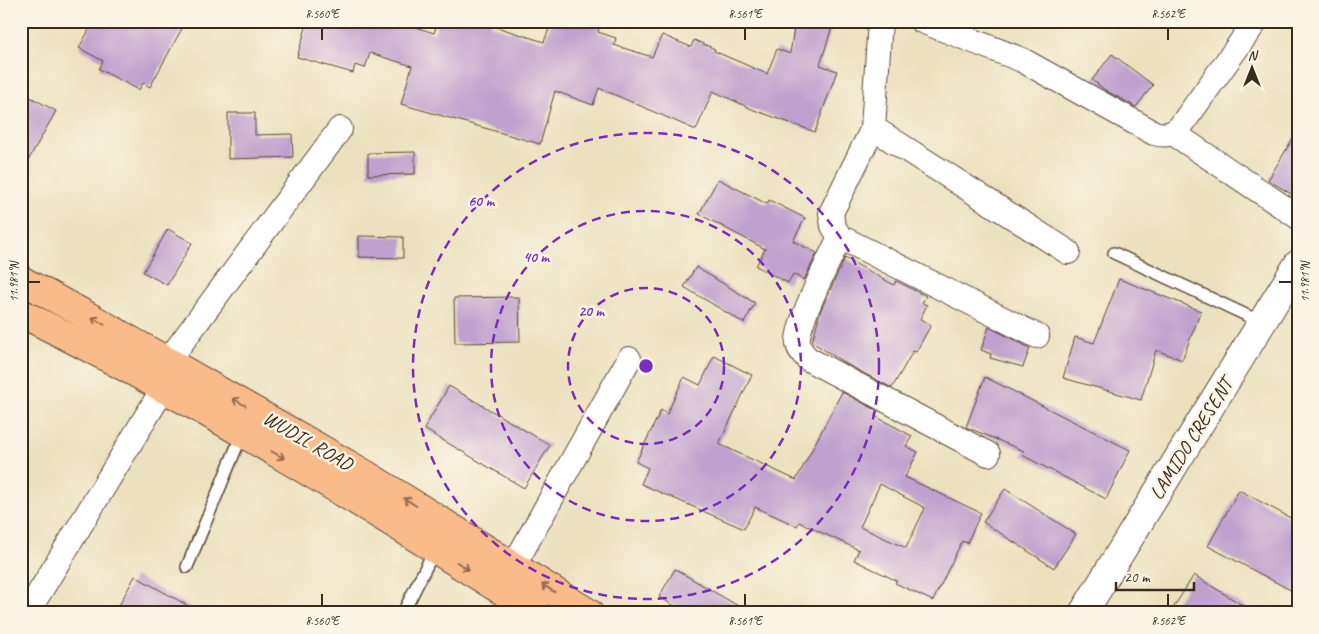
<svg xmlns="http://www.w3.org/2000/svg" width="1319" height="634" font-family="Caveat,sans-serif">
  <style>
    .building { fill: #bfa0ce; fill-rule: evenodd }
    .lines { fill: none; stroke-linecap: round; stroke-linejoin: round }
    .service-casing { stroke: #564536; stroke-width: 14 }
    .minor-casing { stroke: #564536; stroke-width: 26 }
    .tertiary-casing { stroke: #564536; stroke-width: 30 }
    .primary-casing { stroke: #564536; stroke-width: 30 }
    .service { stroke: #fff; stroke-width: 11 }
    .minor { stroke: #fff; stroke-width: 24 }
    .tertiary { stroke: #fff; stroke-width: 28 }
    .primary { stroke: #fabb8b; stroke-width: 28 }
    .oneway { stroke: #916b4f }
    .ticks { fill: none; stroke: #3b2a1e; stroke-width: 2 }
    .ring { fill: none; stroke: #7b2cbf; stroke-width: 2.5; stroke-dasharray: 9 6 }
    .labels { text-anchor: middle; dominant-baseline: central; stroke-width: 5; stroke-linejoin: round; paint-order: stroke }
    .street-label { font-size: 20px; fill: #3b2a1e; stroke: #fcf5e5 }
    .centre { fill: #7b2cbf; stroke: #fcf5e5; stroke-width: 2.5 }
    .ring-label { font-size: 15px; text-anchor: middle; font-weight: bold; fill: #7b2cbf; stroke: #fcf5e5; stroke-width: 5; stroke-linejoin: round; paint-order: stroke }
    .neatline { fill: none; stroke: #3b2a1e; stroke-width: 2 }
    .ticks-label { font-size: 12px; text-anchor: middle; fill: #3b2a1e }
  </style>
  <rect width="100%" height="100%" fill="#fcf5e5"/>
  <filter id="ink" filterUnits="userSpaceOnUse"><feTurbulence type="fractalNoise" baseFrequency=".02" numOctaves="2"/><feDisplacementMap in="SourceGraphic" scale="10" xChannelSelector="R" yChannelSelector="G"/><feConvolveMatrix kernelMatrix="1 2 1 2 8 2 1 2 1" color-interpolation-filters="sRGB"/></filter>
  <filter id="wash" filterUnits="userSpaceOnUse"><feTurbulence type="fractalNoise" baseFrequency=".0096" numOctaves="4" result="noise"/><feDisplacementMap in="SourceGraphic" scale="20" xChannelSelector="R" yChannelSelector="G"/><feGaussianBlur stdDeviation="1.12" result="paint"/><feColorMatrix in="noise" values="0 0 0 0 0 0 0 0 0 0 0 0 0 0 0 0 0 1.4 0 .05"/><feComposite in="paint" operator="in"/></filter>
  <g filter="url(#wash)">
    <rect width="100%" height="100%" fill="#ece1bf"/>
    <g id="blocks">
      <path class="building" d="M94 21H186L150 87 143 83 139 90 99 69 103 61 79 48Z
        M308 21H396L434 33 438 21H491L490 25 544 42 552 21H601L598 32 616 38 614 45 652 57 662 35 691 47 694 40 715 49 714 51 767 74 777 49 790 54 795 21H834L820 65 837 71 815 132 754 110 713 91 696 130 599 88 593 105 555 91 540 144 401 104 412 66 370 53 365 68 355 65 353 73 297 57Z
        M1112 54 1153 85 1136 107 1105 90 1092 80Z
        M21 92 56 111 21 173Z
        M228 113H255V135L292 134 293 157 228 159Z
        M1298 130V198L1268 180Z
        M415 152V174L368 175V153Z
        M718 179 767 204 769 200 805 218 793 241 817 253 804 280 793 274 788 283 756 266 765 249 699 214Z
        M168 229 192 243 167 285 143 272Z
        M359 236 403 237V258L359 257Z
        M845 258 894 285 896 281 926 296 922 303 927 305 920 319 931 325 916 352 913 351 892 388 848 365 812 342 820 312Z
        M696 267 755 303 744 323 684 287Z
        M1119 279 1201 311 1182 360 1156 350 1141 400 1063 378 1075 337 1094 343Z
        M519 297 520 342 455 343 454 298Z
        M989 327 1030 348 1023 367 990 358 991 354 981 350Z
        M714 356 752 375 719 444 796 480 842 392 878 411 875 416 912 436 906 446 918 452 905 477 981 513 967 543 962 541 933 601 895 583 897 581 854 560 859 550 799 522 797 526 755 507 744 529 641 484 648 468 636 462 661 410 667 414 684 377 700 385ZM880 484 925 508 906 548 860 527Z
        M985 377 1130 450 1106 499 1022 455 1024 451 966 427Z
        M449 386 550 445 524 488 424 429Z
        M1005 489 1076 534 1054 568 983 522Z
        M1239 490 1298 522V594L1208 546Z
        M675 569 750 613H687L659 597Z
        M1194 575 1255 613H1170Z
        M135 576 201 613H115Z"/>
    </g>
  </g>
  <g filter="url(#ink)">
    <use href="#blocks" fill-opacity="0" stroke="#564536" stroke-width="1"/>
    <g class="lines">
      <defs>
        <path id="service" d="M1114 253 1263 323
          M187 567 242 434
          M403 613 435 549"/>
        <path id="minor" d="M880 21 873 128 831 213 833 226 840 237 1037 336
          M922 21 1022 60 1154 133C1166 136 1171 135 1180 127L1256 21
          M873 128 1068 252
          M1173 133 1298 217
          M840 237C831 256 795 326 798 344 799 350 804 355 808 359L988 454
          M168 361 340 129
          M513 567 629 359
          M27 613 163 389"/>
        <path id="tertiary" d="M1083 613 1298 264"/>
        <path id="primary" d="M21 280 88 316 365 474 589 613
          M21 313C199 402 369 507 537 613"/>
      </defs>
      <use href="#service" class="service-casing"/>
      <use href="#minor" class="minor-casing"/>
      <use href="#tertiary" class="tertiary-casing"/>
      <use href="#primary" class="primary-casing"/>
      <use href="#service" class="service"/>
      <use href="#minor" class="minor"/>
      <use href="#tertiary" class="tertiary"/>
      <use href="#primary" class="primary"/>
    </g>
    <defs><path id="oneway-shaft" d="M-6 0H5M1.5-3L5.5 0L1.5 3" fill="none" stroke-width="1.6" stroke-linecap="round" stroke-linejoin="round" transform="scale(1.25)"/></defs>
    <g class="oneway">
      <use href="#oneway-shaft" transform="translate(98 321) rotate(-150)"/>
      <use href="#oneway-shaft" transform="translate(239 402) rotate(-150)"/>
      <use href="#oneway-shaft" transform="translate(278 455) rotate(30)"/>
      <use href="#oneway-shaft" transform="translate(410 502) rotate(-148)"/>
      <use href="#oneway-shaft" transform="translate(463 566) rotate(32)"/>
      <use href="#oneway-shaft" transform="translate(548 588) rotate(-149)"/>
    </g>
  </g>
  <path class="ticks" d="M322 28V40M745 28V40M1168 28V40M28 282H40M1279 282H1292M322 594V606M745 594V606M1168 594V606"/>
  <g class="ring">
    <circle cx="646" cy="366" r="78"/>
    <circle cx="646" cy="366" r="155"/>
    <circle cx="646" cy="366" r="233"/>
  </g>
  <g class="labels">
    <g class="street-label">
      <text transform="translate(1191 439) rotate(-58)">LAMIDO CRESENT</text>
      <text transform="translate(308 441) rotate(30)">WUDIL ROAD</text>
    </g>
  </g>
  <circle cx="646" cy="366" r="8" class="centre"/>
  <g class="ring-label">
    <text x="481" y="206">60 m</text>
    <text x="536" y="262">40 m</text>
    <text x="591" y="316">20 m</text>
  </g>
  <rect width="1319" height="634" fill="none" stroke="#fcf5e5" stroke-width="55"/>
  <g transform="translate(1252 68)" stroke="#fcf5e5" stroke-width="4" paint-order="stroke">
  <path d="M0-4L9 19L0 12L-9 19Z" fill="#3b2a1e"/>
  <text y="-8" font-size="14" font-weight="bold" text-anchor="middle" fill="#3b2a1e">N</text>
  </g>
  <path d="M1116 582v8h78v-8" fill="none" stroke="#3b2a1e" stroke-width="2.5"/>
  <text x="1124" y="582" font-size="15" fill="#3b2a1e" stroke="#fcf5e5" stroke-width="4" paint-order="stroke">20 m</text>
  <rect x="28" y="28" width="1264" height="578" class="neatline"/>
  <g class="ticks-label">
    <text x="322" y="18">8.560°E</text>
    <text x="745" y="18">8.561°E</text>
    <text x="1168" y="18">8.562°E</text>
    <text transform="translate(14 282) rotate(-90)" y="4">11.981°N</text>
    <text transform="translate(1305 282) rotate(-90)" y="4">11.981°N</text>
    <text x="322" y="625">8.560°E</text>
    <text x="745" y="625">8.561°E</text>
    <text x="1168" y="625">8.562°E</text>
  </g>
</svg>
